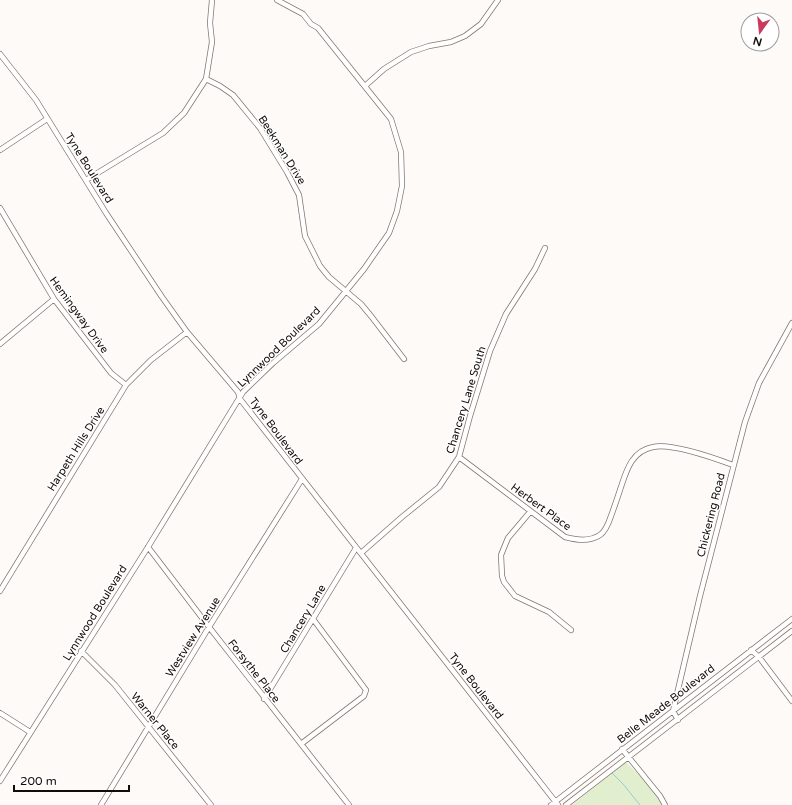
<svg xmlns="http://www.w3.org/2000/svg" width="792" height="805" font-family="'Varela Round',sans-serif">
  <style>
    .green { fill: #e1efcf }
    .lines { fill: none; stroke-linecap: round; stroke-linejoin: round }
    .stream { stroke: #98c9d8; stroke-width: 1 }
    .minor-casing { stroke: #85766d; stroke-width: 6 }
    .minor { stroke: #fff; stroke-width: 4.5 }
    .labels { text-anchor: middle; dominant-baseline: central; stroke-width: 3; stroke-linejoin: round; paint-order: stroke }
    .street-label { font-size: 11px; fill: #120c09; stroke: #fff }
  </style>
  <rect width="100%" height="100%" fill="#fdfaf8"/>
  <path class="green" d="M626 762 660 796 665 805H572Z"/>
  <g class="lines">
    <path class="stream" d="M612 773 623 784 640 805"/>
    <defs>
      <path id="minor" d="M0 54 36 100 106 213 162 297 187 332 238 392 240 399 558 805
        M206 79 220 86 233 95 260 128 287 172 299 195 305 236 320 266 329 277 361 304 371 316 404 359
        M365 86 384 69 411 52 429 46 451 42 465 36 481 24 498 0
        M0 150 47 119
        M86 180 163 133 184 113 206 79 212 42 210 23 212 0
        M0 208 54 299 111 373 126 385
        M0 344 54 299
        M459 457 565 537C577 540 589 542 600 535 606 531 609 522 611 516 614 508 617 499 620 490 626 472 631 451 653 447 671 443 714 458 733 465
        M530 512 508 538 501 555 502 576 504 582 515 596 549 612 571 630
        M148 547 209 627 349 805
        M361 553 402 517 439 487 459 457 470 416 490 351 506 314 535 269 545 248
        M0 591 126 385 151 360 187 332
        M751 650 759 657 792 701
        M81 651 115 685 211 805
        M264 699 356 548
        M0 713 30 732
        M678 720 673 711 700 596 745 422 759 383 792 323
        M301 744 364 696 366 690 313 619
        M622 749 660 796 665 805
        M0 781 148 547 243 392 273 363 319 324 364 269 389 233 397 211 402 186 401 152 391 119 318 28 311 24 303 14 277 0
        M101 805 209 627 302 479
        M551 805 792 619
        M566 805 792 631"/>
    </defs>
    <use href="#minor" class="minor-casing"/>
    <use href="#minor" class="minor"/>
  </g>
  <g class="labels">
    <g class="street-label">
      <text transform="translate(282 150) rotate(58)">Beekman Drive</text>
      <text transform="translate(89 168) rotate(58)">Tyne Boulevard</text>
      <text transform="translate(79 315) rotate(54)">Hemingway Drive</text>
      <text transform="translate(279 347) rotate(-44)">Lynnwood Boulevard</text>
      <text transform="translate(466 400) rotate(-73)">Chancery Lane South</text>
      <text transform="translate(276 431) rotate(53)">Tyne Boulevard</text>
      <text transform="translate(76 449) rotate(-58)">Harpeth Hills Drive</text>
      <text transform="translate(541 507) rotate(36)">Herbert Place</text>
      <text transform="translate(711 515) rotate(-76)">Chickering Road</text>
      <text transform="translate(95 613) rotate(-58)">Lynnwood Boulevard</text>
      <text transform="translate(303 619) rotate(-59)">Chancery Lane</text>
      <text transform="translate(193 637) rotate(-58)">Westview Avenue</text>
      <text transform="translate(254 671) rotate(52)">Forsythe Place</text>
      <text transform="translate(476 686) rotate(52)">Tyne Boulevard</text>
      <text transform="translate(666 704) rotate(-38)">Belle Meade Boulevard</text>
      <text transform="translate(155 721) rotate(51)">Warner Place</text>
    </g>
  </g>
  <g transform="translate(760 32) rotate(195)"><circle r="19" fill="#ffffff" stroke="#a09e9d"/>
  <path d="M0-3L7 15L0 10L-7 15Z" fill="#ca3a5f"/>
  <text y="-6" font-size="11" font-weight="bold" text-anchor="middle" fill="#120c09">N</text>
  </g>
  <path d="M14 785v6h115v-6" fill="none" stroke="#120c09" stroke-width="2"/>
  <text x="20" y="785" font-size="12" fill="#120c09" stroke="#ffffff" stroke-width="3" paint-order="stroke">200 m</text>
</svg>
